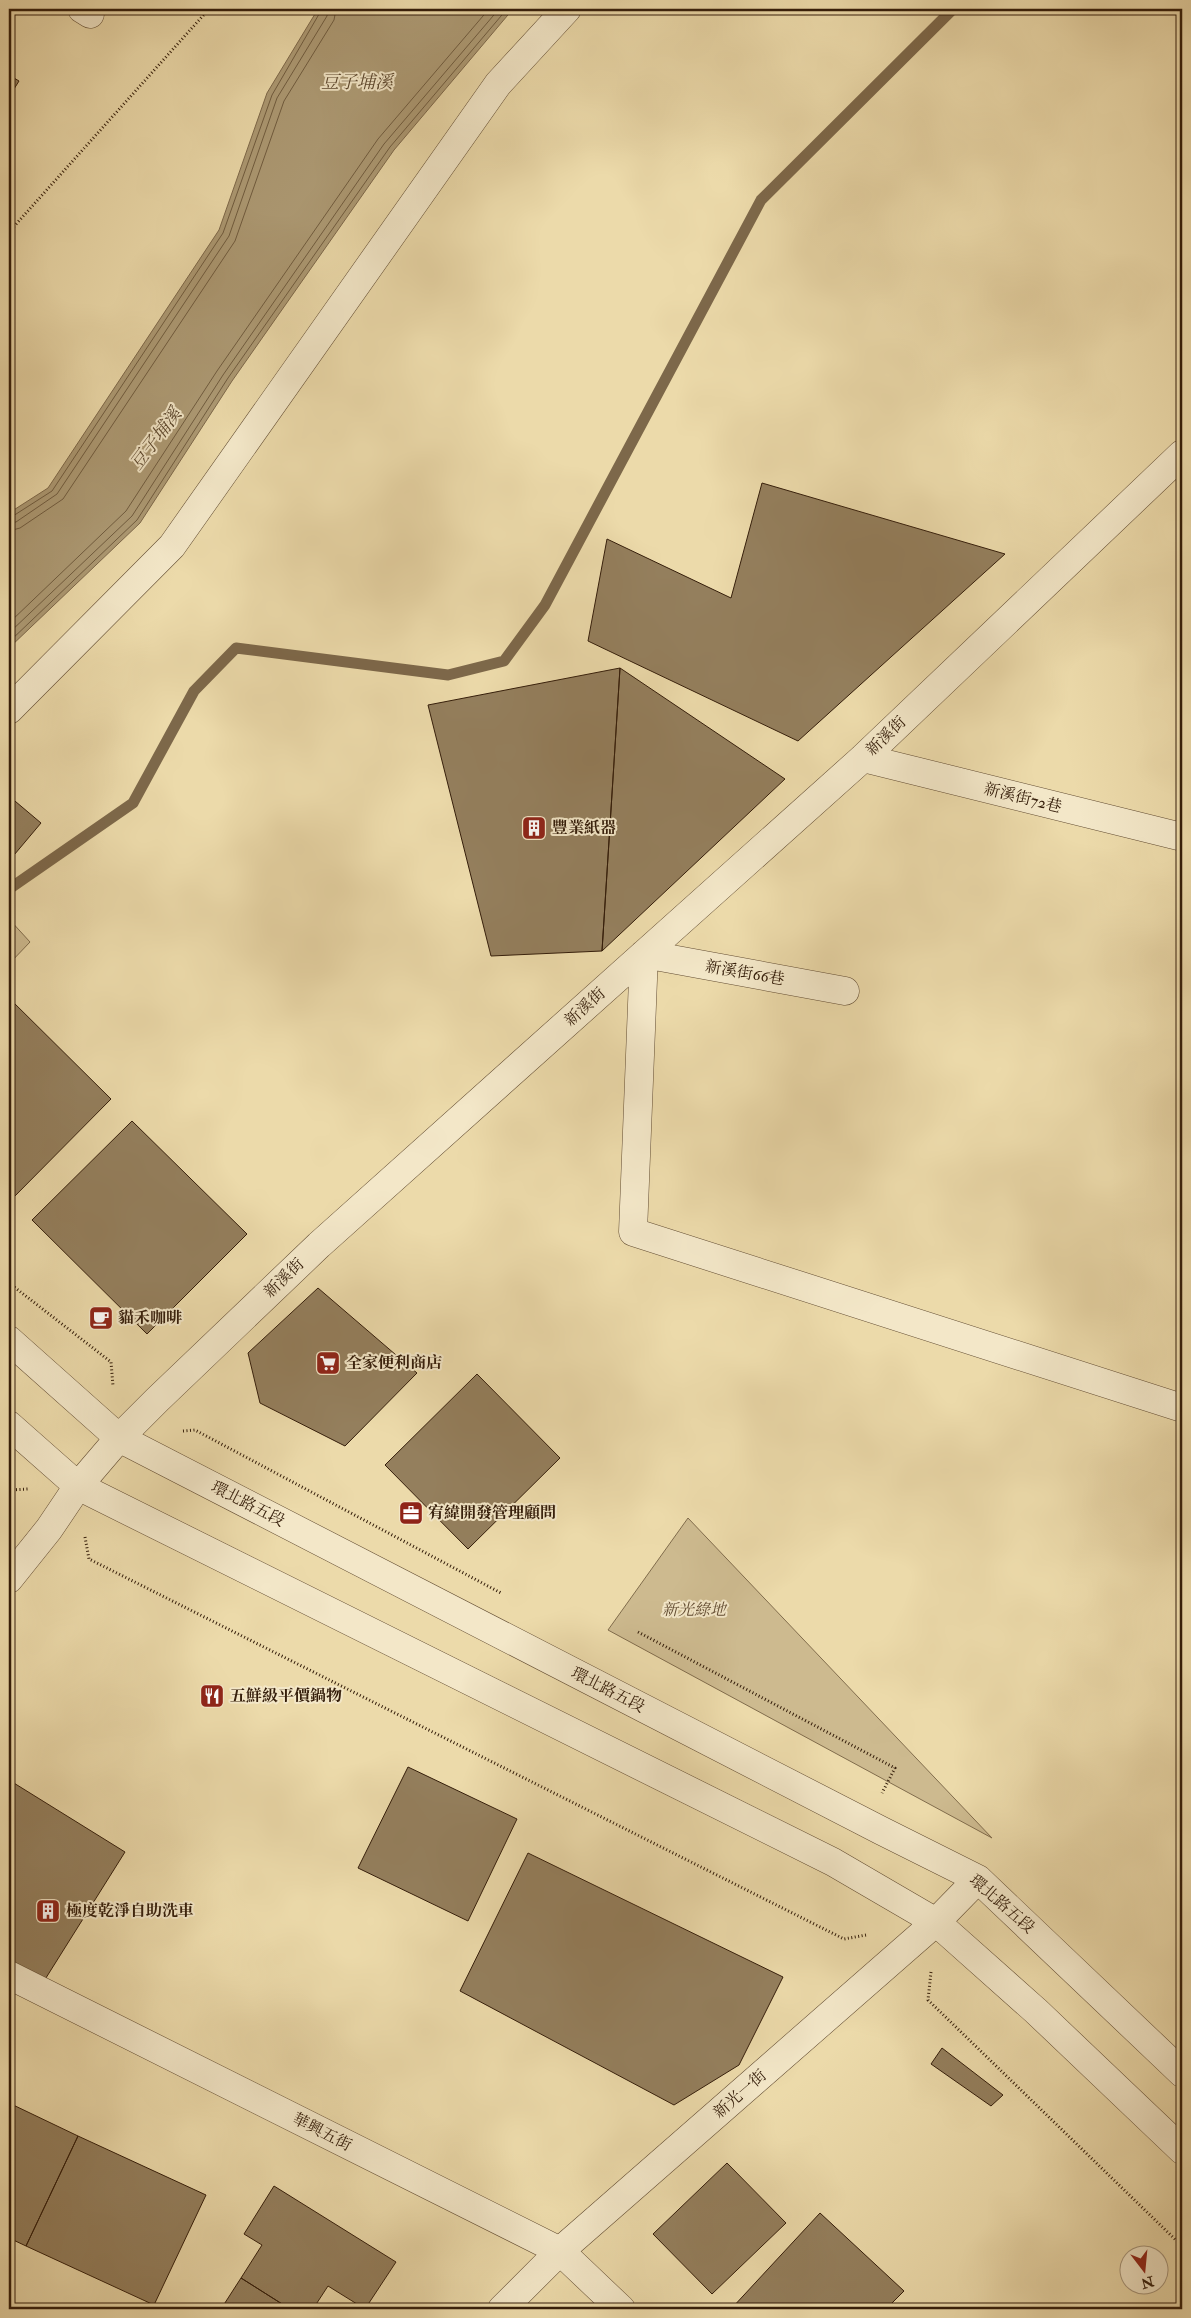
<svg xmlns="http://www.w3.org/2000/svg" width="1191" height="2318" font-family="'IM FELL Double Pica','Noto Serif TC',serif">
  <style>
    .green { fill: #cdba8f; stroke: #806c4c }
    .water { fill: #ad9a74; stroke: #7d684a }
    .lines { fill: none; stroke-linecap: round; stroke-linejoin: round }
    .shore { stroke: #705c3f; stroke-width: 1 }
    .stream { stroke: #7d684a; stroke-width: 11 }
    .building { fill: #947f5d; stroke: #341d0a }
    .minor-casing { stroke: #624c32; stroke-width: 29 }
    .path { stroke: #341d0a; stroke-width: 3; stroke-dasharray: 1 2.5; stroke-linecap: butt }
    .minor { stroke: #f3e7c8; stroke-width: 28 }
    .labels { text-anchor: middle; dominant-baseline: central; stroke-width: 4; stroke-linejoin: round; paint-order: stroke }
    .street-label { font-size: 16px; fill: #341d0a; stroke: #f3e7c8 }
    .poi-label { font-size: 16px; font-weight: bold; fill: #341d0a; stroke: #f3e7c8; text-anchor: start }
    .park-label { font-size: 16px; font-style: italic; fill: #624c32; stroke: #f3e7c8 }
    .water-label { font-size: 18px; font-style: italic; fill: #5e492f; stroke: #f3e7c8 }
  </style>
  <rect width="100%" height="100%" fill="#ecdaaa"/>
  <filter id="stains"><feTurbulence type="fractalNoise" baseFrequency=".004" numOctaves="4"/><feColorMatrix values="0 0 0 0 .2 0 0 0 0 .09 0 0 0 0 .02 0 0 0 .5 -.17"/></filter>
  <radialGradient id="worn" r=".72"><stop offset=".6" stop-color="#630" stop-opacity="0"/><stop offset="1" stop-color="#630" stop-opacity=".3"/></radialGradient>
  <path class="green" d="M9 919 30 942 9 964Z
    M688 1518 992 1838 608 1630Z"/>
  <path class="water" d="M318 9H513L394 150 232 381 140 523 9 648V513L48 488 219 230 267 93Z"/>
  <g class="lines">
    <path class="shore" d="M9 517 13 516 52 491 223 233 272 95 322 9
      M9 523 16 522 57 494 229 236 277 98 327 16 328 9
      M9 531 20 528 63 499 235 241 284 101 334 20 336 9
      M9 623 126 511 217 371 378 139 489 9
      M9 633 132 516 223 375 384 144 499 9
      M9 642 137 520 228 378 390 147 507 9"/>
    <path class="stream" d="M9 889 133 803 194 691 236 648 448 675 504 661 545 605 761 200 953 9"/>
  </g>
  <path class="building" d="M9 75 19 81 9 97Z
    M762 483 1005 554 798 741 588 641 607 539 731 598Z
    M620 668 602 951 491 956 428 705Z
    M620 668 785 779 602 951Z
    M9 796 41 823 9 861Z
    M9 998 111 1099 12 1199 9 1196Z
    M132 1121 247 1234 147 1334 32 1220Z
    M318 1288 417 1373 345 1446 260 1403 248 1353Z
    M477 1374 560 1458 468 1549 385 1465Z
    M408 1767 517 1819 468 1921 358 1868Z
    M9 1780 125 1852 39 1989 9 1970Z
    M528 1853 783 1977 739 2065 674 2105 460 1991Z
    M942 2048 1003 2095 991 2106 931 2064Z
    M9 2103 78 2136 26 2246 9 2238Z
    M78 2136 206 2195 154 2305 26 2246Z
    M727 2163 786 2223 712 2294 653 2234Z
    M274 2186 396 2262 365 2309 328 2286 313 2309H290L241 2278 262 2245 244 2234Z
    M820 2213 904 2291 886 2309H731Z
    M241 2278 290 2309H221Z"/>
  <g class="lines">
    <defs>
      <path id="minor" d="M82 9 90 14
        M9 710 172 546 498 84 567 9
        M863 758 1182 837
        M845 991 644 954 633 1232 1182 1408
        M9 1340 119 1438 882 1831 978 1879 1182 2073
        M9 1425 78 1486 833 1862 936 1922 1036 2011 1182 2150
        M9 1579 49 1529 78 1486 119 1438 157 1400 319 1245 863 758 1182 454
        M9 1975 560 2251 621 2309
        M502 2309 560 2251 936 1922 978 1879"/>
    </defs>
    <use href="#minor" class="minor-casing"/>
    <path class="path" d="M9 232 209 9
      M9 1283 111 1362 113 1386
      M183 1431 195 1430 501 1593
      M9 1490 28 1489
      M85 1537 89 1559 844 1939 866 1935
      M638 1632 895 1768 882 1793
      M931 1972 928 2000 1182 2246"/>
    <use href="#minor" class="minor"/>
  </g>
  <defs>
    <symbol id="building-square" viewBox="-11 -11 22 22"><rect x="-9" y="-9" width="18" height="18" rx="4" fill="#8f2418" stroke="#f3e7c8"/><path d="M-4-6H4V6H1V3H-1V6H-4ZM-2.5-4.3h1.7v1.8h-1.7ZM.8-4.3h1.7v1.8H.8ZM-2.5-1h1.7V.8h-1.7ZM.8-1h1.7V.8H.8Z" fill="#fff"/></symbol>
    <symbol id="cafe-square" viewBox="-11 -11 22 22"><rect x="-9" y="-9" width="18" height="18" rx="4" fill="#8f2418" stroke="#f3e7c8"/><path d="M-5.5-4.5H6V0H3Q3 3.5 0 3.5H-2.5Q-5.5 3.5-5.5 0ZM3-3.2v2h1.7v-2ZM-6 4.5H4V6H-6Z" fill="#fff"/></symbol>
    <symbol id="supermarket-square" viewBox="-11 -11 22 22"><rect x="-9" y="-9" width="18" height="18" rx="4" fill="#8f2418" stroke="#f3e7c8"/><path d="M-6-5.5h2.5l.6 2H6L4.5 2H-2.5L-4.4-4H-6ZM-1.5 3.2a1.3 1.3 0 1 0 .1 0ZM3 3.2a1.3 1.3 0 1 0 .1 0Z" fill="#fff"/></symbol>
    <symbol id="office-square" viewBox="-11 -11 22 22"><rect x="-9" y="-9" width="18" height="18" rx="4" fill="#8f2418" stroke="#f3e7c8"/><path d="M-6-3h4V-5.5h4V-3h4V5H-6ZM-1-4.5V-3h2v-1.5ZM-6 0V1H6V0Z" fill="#fff"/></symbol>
    <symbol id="restaurant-square" viewBox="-11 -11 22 22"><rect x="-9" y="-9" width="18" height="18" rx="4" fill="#8f2418" stroke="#f3e7c8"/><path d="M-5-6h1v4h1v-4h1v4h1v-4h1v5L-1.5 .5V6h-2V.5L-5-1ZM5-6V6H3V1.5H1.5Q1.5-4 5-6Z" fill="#fff"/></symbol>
  </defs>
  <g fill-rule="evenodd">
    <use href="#building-square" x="520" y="814" width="28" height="28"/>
    <use href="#cafe-square" x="87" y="1304" width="28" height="28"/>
    <use href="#supermarket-square" x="314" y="1349" width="28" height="28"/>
    <use href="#office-square" x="397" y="1499" width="28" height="28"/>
    <use href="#restaurant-square" x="198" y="1682" width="28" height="28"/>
    <use href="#building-square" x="34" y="1897" width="28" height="28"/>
  </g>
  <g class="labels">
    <g class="street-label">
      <text transform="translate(886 736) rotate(-44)">新溪街</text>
      <text transform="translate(1023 798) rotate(14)">新溪街72巷</text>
      <text transform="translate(745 973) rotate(10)">新溪街66巷</text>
      <text transform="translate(585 1007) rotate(-42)">新溪街</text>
      <text transform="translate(284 1278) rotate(-44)">新溪街</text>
      <text transform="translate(248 1504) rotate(27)">環北路五段</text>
      <text transform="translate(608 1690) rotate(27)">環北路五段</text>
      <text transform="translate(1002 1904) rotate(41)">環北路五段</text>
      <text transform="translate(740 2094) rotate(-41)">新光一街</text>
      <text transform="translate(322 2132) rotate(27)">華興五街</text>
    </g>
    <g class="poi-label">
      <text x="552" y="828">豐業紙器</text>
      <text x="118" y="1318">貓禾咖啡</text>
      <text x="346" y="1363">全家便利商店</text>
      <text x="428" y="1513">宥緯開發管理顧問</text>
      <text x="230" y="1696">五鮮級平價鍋物</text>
      <text x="66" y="1911">極度乾淨自助洗車</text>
    </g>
    <g class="park-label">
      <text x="694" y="1610">新光綠地</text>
    </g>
    <g class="water-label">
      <text x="357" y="82">豆子埔溪</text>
      <text transform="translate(156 439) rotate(-53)">豆子埔溪</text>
    </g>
  </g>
  <rect width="1191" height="2318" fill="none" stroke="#ecdaaa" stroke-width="30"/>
  <rect x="10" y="10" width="1171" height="2298" fill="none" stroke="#341d0a" stroke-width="2.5"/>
  <rect x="15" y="15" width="1161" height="2288" fill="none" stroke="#341d0a"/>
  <g transform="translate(1144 2270) rotate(164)"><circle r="24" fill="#f3e7c8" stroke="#a7967c"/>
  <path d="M0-4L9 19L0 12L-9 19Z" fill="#8f2418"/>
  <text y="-8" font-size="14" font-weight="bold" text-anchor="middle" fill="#341d0a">N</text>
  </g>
  <rect width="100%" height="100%" filter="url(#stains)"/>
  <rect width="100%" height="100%" fill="url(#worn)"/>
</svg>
